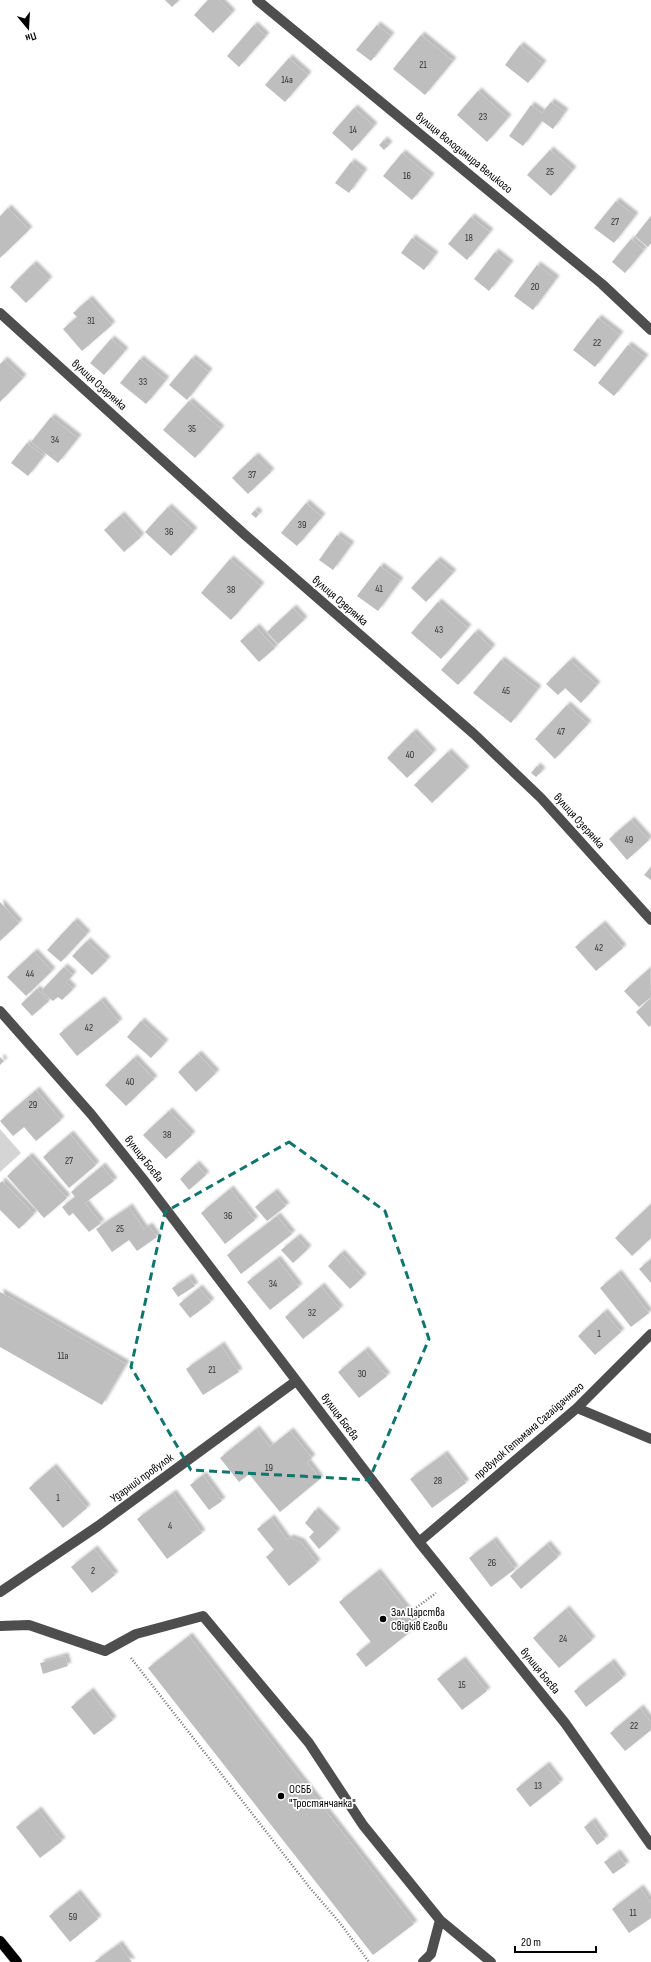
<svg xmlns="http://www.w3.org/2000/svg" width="651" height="1962" font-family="'Sofia Sans Condensed',sans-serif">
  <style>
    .green { fill: #d5d5d5 }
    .building { fill: #bebebe; filter: url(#shadow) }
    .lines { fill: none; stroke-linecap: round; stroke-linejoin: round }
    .major-casing { stroke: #dbdbdb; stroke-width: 11 }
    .path { stroke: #707070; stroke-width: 2.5; stroke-dasharray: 1 2; stroke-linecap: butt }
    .minor { stroke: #4e4e4e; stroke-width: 10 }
    .major { stroke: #000; stroke-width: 10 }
    .marked { fill: none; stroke: #0f766e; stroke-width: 3; stroke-dasharray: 8 5; stroke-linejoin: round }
    .poi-dot { fill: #000; stroke: #fff; stroke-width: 1.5 }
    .labels { text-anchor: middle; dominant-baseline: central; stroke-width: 3.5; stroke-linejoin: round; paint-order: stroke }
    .number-label { font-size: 10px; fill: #303030 }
    .street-label { font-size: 12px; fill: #000; stroke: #fff }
    .poi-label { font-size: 12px; fill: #000; stroke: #fff; text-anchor: start }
  </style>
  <defs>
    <filter id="shadow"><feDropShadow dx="3.5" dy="-3.5" stdDeviation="1" flood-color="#0004"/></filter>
  </defs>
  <rect width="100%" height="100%" fill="#fff"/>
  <path class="green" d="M0 1129 21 1153 0 1172Z"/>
  <path class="building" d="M165 0H179L172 7Z
    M208 0H219L232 13 213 33 194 15Z
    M254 25 266 36 239 67 227 56Z
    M377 25 391 36 371 61 356 50Z
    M421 35 453 61 425 95 393 69Z
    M520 45 543 64 528 83 505 65Z
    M289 58 308 75 285 102 265 85Z
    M478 91 508 118 487 142 457 115Z
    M551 102 565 112 553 129 542 121 523 146 509 136 531 105 542 113Z
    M354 108 374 126 352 151 332 133Z
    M384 140 389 145 384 150 379 145Z
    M550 150 573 170 551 196 527 175Z
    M402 153 431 177 412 200 383 176Z
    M351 162 364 172 349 193 335 183Z
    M616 201 635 216 614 243 594 228Z
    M8 208 29 230 0 258V216Z
    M651 216V243L648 247 635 236Z
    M471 217 490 232 467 260 448 244Z
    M412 238 435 255 424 270 401 253Z
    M631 239 644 250 625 273 612 262Z
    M495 252 510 264 489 291 474 279Z
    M33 264 49 280 26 303 10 287Z
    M537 265 556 279 533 310 514 296Z
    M89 299 112 325 82 351 63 329 77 317 73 313Z
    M598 318 620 335 595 367 573 350Z
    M111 339 125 351 104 375 90 363Z
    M628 345 645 358 614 396 598 383Z
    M192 358 209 372 187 400 169 385Z
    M140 359 166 380 146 404 120 383Z
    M4 360 23 378 0 402V364Z
    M189 401 221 429 195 458 163 430Z
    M51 417 78 438 58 463 31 442Z
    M27 443 44 456 28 476 11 463Z
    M255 456 271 472 248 494 232 478Z
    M306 503 322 517 297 546 281 533Z
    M168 507 194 531 171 556 145 532Z
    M255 510 259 514 256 518 251 514Z
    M121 515 141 537 124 552 104 530Z
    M337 535 351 545 333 570 319 560Z
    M230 559 261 586 231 620 201 593Z
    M437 560 453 573 426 602 411 588Z
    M380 566 400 581 378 611 357 596Z
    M438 602 468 628 441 659 411 633Z
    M293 608 304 620 278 644 267 632Z
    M256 627 275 648 259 662 240 641Z
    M475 632 492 648 458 685 441 670Z
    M501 660 538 689 511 723 473 693Z
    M570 660 597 685 581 703 565 688 558 695 546 684Z
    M567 705 588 724 555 759 535 739Z
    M413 732 433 753 407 778 387 758Z
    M448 752 466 770 432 803 414 785Z
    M537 766 542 771 536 777 531 773Z
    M631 820 649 840 627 860 609 839Z
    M651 867V880L644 875Z
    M0 902 19 923 0 941Z
    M74 921 87 934 61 962 47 950Z
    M602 924 623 948 596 971 575 947Z
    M87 941 107 960 92 975 72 956Z
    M34 952 52 971 26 996 7 977Z
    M64 967 73 975 66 982 73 989 62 1000 58 997 53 1001 41 991Z
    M650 968 651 997 639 1007 624 991Z
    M37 989 49 1001 32 1016 21 1004Z
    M651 998V1025L649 1027 636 1012Z
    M101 1000 119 1022 77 1056 59 1034Z
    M141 1021 165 1043 151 1058 127 1037Z
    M198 1054 216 1073 196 1092 178 1072Z
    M0 1057 4 1061 0 1065Z
    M134 1058 154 1079 126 1106 105 1085Z
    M36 1090 61 1120 36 1141 24 1127 13 1136 0 1121Z
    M169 1111 192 1135 166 1159 143 1135Z
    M70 1134 96 1165 69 1188 43 1157Z
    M29 1156 67 1198 44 1218 7 1176Z
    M196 1164 206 1175 189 1190 180 1179Z
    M102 1166 114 1181 85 1203 101 1223 89 1232 73 1213 69 1216 62 1207 75 1197 71 1192Z
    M2 1181 34 1214 19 1229 0 1210V1183Z
    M230 1189 255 1220 225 1244 201 1213Z
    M274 1192 286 1206 267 1221 255 1207Z
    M651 1204V1238L632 1256 615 1238Z
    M129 1207 144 1229 149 1226 157 1237 137 1251 129 1240 112 1252 96 1229Z
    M277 1216 292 1234 241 1274 227 1255Z
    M297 1237 308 1249 293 1263 281 1250Z
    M341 1253 363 1277 350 1289 328 1266Z
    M277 1259 299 1287 270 1310 247 1282Z
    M651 1259V1283L639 1269Z
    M618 1273 649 1313 631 1327 600 1288Z
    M189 1277 195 1286 178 1297 172 1288Z
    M321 1286 340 1309 303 1339 285 1317Z
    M199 1288 211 1302 190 1318 179 1304Z
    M0 1292 126 1364 102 1405 0 1347Z
    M604 1312 621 1332 595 1355 578 1336Z
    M221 1345 239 1372 203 1395 186 1369Z
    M365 1350 387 1376 359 1398 338 1372Z
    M256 1429 270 1447 290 1431 312 1458 307 1462 320 1479 280 1512 249 1474 239 1482 220 1458Z
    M444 1454 466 1483 432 1508 410 1479Z
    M53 1467 87 1508 63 1528 29 1488Z
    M203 1475 222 1501 209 1510 190 1485Z
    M173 1493 202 1533 167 1559 137 1519Z
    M315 1510 337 1532 319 1549 309 1537 314 1532 305 1523Z
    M271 1518 287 1540 290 1538 301 1542 317 1563 289 1586 266 1557 274 1550 257 1529Z
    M493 1540 515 1569 491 1587 469 1558Z
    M547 1544 558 1557 521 1589 510 1576Z
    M94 1549 115 1575 92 1593 71 1567Z
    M377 1572 419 1625 366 1667 356 1654 371 1642 339 1602Z
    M566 1609 592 1640 559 1668 533 1638Z
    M189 1636 414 1924 373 1955 148 1668Z
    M65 1656 68 1666 43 1674 40 1663Z
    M462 1660 487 1691 462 1710 437 1679Z
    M611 1662 623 1678 586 1707 574 1691Z
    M90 1691 113 1720 94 1735 71 1707Z
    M640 1708 651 1722V1730L625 1751 610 1733Z
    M546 1765 560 1783 530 1807 516 1789Z
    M38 1810 62 1841 40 1858 16 1827Z
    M592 1821 605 1839 597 1845 584 1827Z
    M617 1853 626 1865 613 1874 604 1862Z
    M640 1888 651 1903V1918L629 1933 612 1909Z
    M77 1893 98 1919 70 1942 49 1916Z
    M119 1944 132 1962H94Z"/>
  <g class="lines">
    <defs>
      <path id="major" d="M0 1941 17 1962"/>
    </defs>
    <use href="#major" class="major-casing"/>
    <path class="path" d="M409 1613 436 1593
      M131 1658 310 1888 340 1923 369 1962"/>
    <path class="minor" d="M257 0 602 284 651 330
      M0 313 244 534 474 734 541 798 651 920
      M0 1011 91 1114 143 1179 419 1542 565 1723 651 1845
      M577 1408 651 1439
      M419 1542 577 1408 651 1334
      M0 1592 98 1526 296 1381
      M0 1626 29 1625 105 1651 136 1634 203 1616 309 1743 363 1825 440 1920 491 1962
      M423 1962 431 1954 440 1920"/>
    <use href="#major" class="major"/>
  </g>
  <path class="marked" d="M289 1142 385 1211 429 1339 369 1480 191 1470 131 1367 165 1212Z"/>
  <g class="poi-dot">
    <circle cx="383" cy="1619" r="4"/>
    <circle cx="281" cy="1796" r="4"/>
  </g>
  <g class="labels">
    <g class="number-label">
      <text x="423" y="65">21</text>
      <text x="287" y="80">14а</text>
      <text x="483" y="117">23</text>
      <text x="353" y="130">14</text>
      <text x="550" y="172">25</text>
      <text x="407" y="176">16</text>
      <text x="615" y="222">27</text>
      <text x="469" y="238">18</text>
      <text x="535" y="287">20</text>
      <text x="91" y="321">31</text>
      <text x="597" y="343">22</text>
      <text x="143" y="382">33</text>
      <text x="192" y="429">35</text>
      <text x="55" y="440">34</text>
      <text x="252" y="475">37</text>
      <text x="302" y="525">39</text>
      <text x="169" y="532">36</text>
      <text x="379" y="589">41</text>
      <text x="231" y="590">38</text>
      <text x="439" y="630">43</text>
      <text x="506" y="691">45</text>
      <text x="561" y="732">47</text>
      <text x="410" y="755">40</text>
      <text x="629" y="840">49</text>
      <text x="599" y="948">42</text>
      <text x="30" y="974">44</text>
      <text x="89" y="1028">42</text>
      <text x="130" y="1082">40</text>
      <text x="33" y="1105">29</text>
      <text x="167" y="1135">38</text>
      <text x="69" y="1161">27</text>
      <text x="228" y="1216">36</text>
      <text x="120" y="1229">25</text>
      <text x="273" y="1284">34</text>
      <text x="312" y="1313">32</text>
      <text x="599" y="1334">1</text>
      <text x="63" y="1356">11а</text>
      <text x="212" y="1370">21</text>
      <text x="362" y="1374">30</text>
      <text x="269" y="1468">19</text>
      <text x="438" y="1481">28</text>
      <text x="58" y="1498">1</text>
      <text x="170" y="1526">4</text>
      <text x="492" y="1563">26</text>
      <text x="93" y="1571">2</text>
      <text x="563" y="1639">24</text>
      <text x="462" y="1685">15</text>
      <text x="634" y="1726">22</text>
      <text x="538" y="1786">13</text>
      <text x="633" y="1913">11</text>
      <text x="73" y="1917">59</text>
    </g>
    <g class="street-label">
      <text transform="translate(464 153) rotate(39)">вулиця Володимира Великого</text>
      <text transform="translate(99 385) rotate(42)">вулиця Озерянка</text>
      <text transform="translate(340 601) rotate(41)">вулиця Озерянка</text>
      <text transform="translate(579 821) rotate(48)">вулиця Озерянка</text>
      <text transform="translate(144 1159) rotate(52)">вулиця Боєва</text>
      <text transform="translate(340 1417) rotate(53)">вулиця Боєва</text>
      <text transform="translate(529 1431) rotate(-41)">провулок Гетьмана Сагайдачного</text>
      <text transform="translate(142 1478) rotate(-36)">Ударний провулок</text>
      <text transform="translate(540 1671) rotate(51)">вулиця Боєва</text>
    </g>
    <g class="poi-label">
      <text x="391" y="1612">Зал Царства<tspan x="391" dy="14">Свідків Єгови</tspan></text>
      <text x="289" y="1789">ОСББ<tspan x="289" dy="14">"Тростянчанка"</tspan></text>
    </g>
  </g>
  <g transform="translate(28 28) rotate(162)" stroke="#ffffff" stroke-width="3" paint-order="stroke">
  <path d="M0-3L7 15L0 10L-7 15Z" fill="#000000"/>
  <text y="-6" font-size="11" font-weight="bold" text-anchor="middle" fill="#000000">Пн</text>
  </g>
  <path d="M515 1946v6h81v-6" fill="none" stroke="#000000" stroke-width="2"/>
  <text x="521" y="1946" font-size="12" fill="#000000" stroke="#ffffff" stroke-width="3" paint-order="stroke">20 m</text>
</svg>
